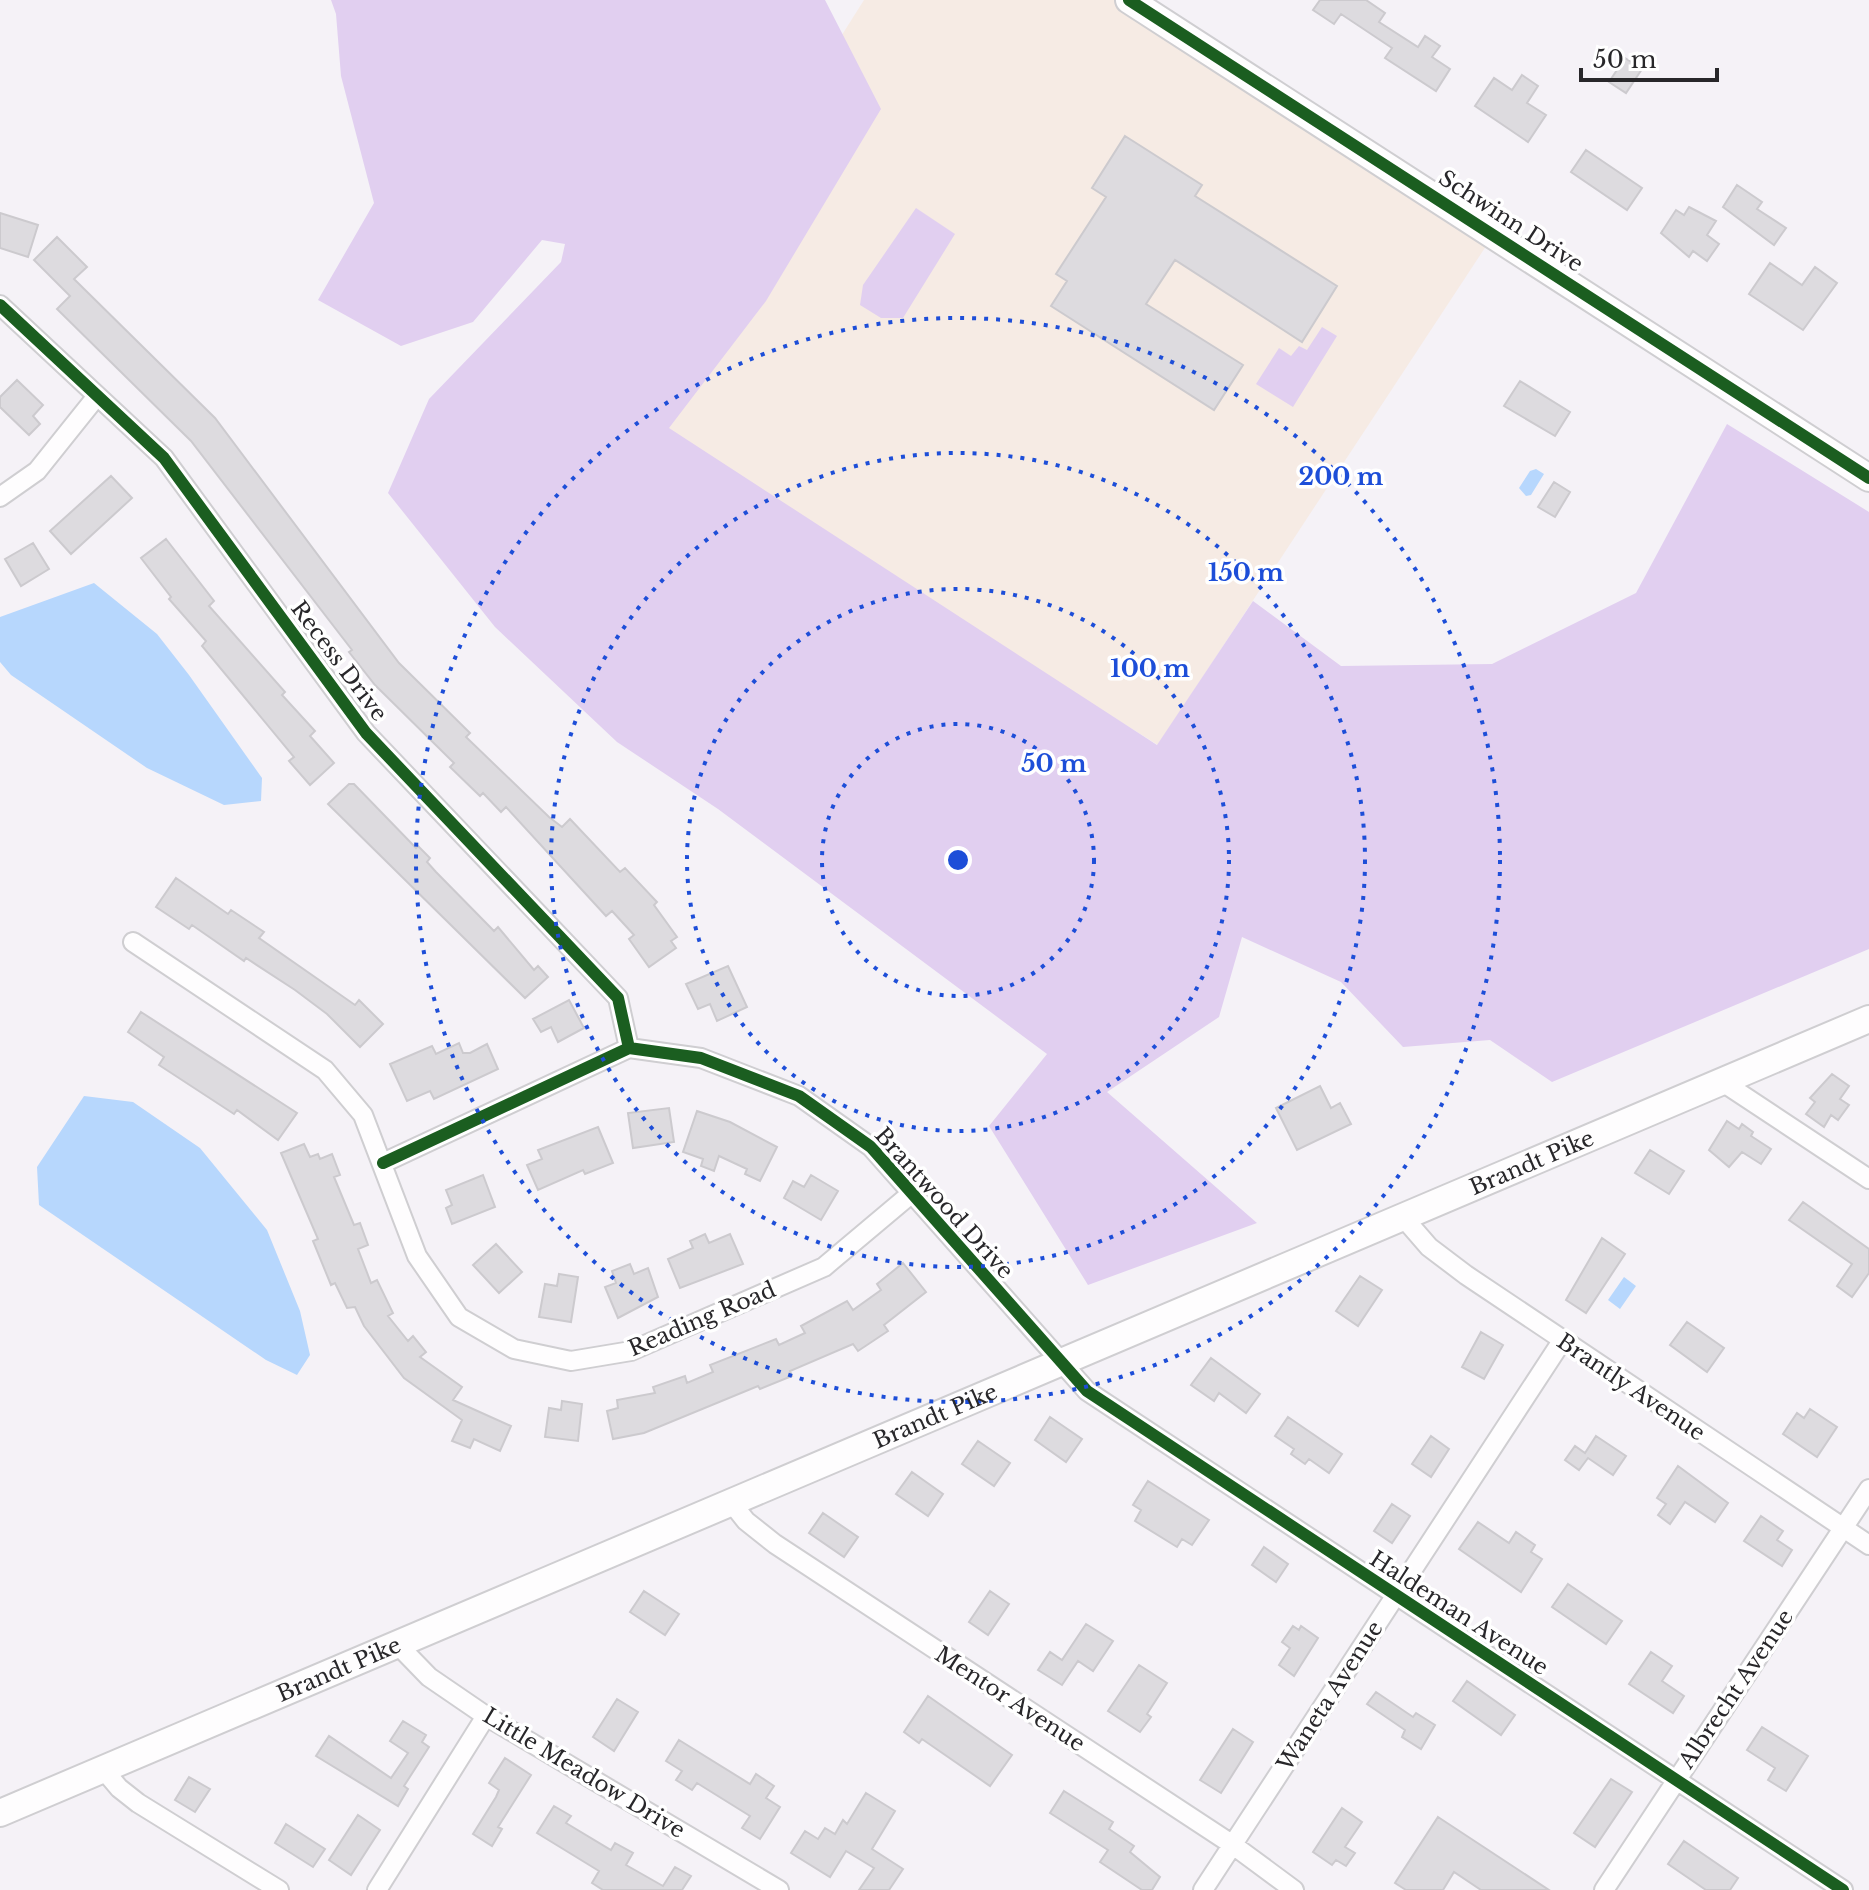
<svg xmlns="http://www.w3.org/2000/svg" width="1869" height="1890" font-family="'Libre Baskerville',serif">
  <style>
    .education { fill: #f6ebe4 }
    .green { fill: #e1cff0 }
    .water { fill: #b7d7fd }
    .building { fill: #dddbdf; stroke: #cccace; stroke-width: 2 }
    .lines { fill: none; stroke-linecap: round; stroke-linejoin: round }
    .street-casing { stroke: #cfced1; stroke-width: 22 }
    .secondary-casing { stroke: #cfced1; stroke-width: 30 }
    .street { stroke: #fefdfe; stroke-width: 18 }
    .secondary { stroke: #fefdfe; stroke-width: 26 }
    .cycleway-casing { stroke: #fff; stroke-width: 17 }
    .cycleway { stroke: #1b5e20; stroke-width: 12 }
    .ring { fill: none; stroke: #1d4ed8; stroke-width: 4; stroke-dasharray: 4 8 }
    .labels { text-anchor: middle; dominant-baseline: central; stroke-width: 7; stroke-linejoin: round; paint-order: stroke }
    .street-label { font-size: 22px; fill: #28272a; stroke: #fff }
    .centre { fill: #1d4ed8; stroke: #fff; stroke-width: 4 }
    .ring-label { font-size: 24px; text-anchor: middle; font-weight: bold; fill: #1d4ed8; stroke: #fff; stroke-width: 7; stroke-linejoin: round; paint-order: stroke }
  </style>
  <rect width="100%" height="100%" fill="#f5f2f7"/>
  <path class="education" d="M864 0H1129L1494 234 1158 745 609 404Z"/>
  <path class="green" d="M331 0H825L881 109 766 301 669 428 1157 745 1253 601 1341 666 1492 664 1636 593 1727 424 1869 512V949L1552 1082 1490 1040 1403 1047 1341 982 1242 937 1219 1017 1107 1092 1257 1223 1088 1285 989 1126 1047 1054 718 809 617 742 495 627 388 493 429 399 561 262 565 244 542 240 473 322 401 346 318 300 374 203 341 76 336 14Z
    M916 208 955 234 903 318H881L860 305 863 285Z
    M1322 327 1337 336 1293 407 1256 384 1279 348 1291 356 1299 346 1307 350Z"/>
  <path class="water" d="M1536 469 1544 474 1531 495 1526 496 1519 488 1530 471Z
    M94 583 157 634 189 675 262 778 261 801 224 805 147 768 11 675 0 662V617Z
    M84 1096 133 1102 200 1148 267 1230 300 1311 310 1355 297 1375 266 1360 39 1205 37 1167Z
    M1624 1277 1636 1286 1620 1309 1608 1300Z"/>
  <path class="building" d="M1320 0H1366L1385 13 1379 22 1418 47 1425 36 1440 46 1432 57 1450 69 1436 91 1385 58 1392 48 1341 14 1334 24 1313 10Z
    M1625 58 1642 69 1626 93 1609 82Z
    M1522 75 1538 86 1527 103 1546 115 1528 142 1475 106 1494 78 1512 90Z
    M1125 136 1202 185 1195 196 1337 286 1302 342 1175 260 1146 304 1243 365 1214 410 1051 306 1067 281 1056 274 1106 197 1092 188Z
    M1586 150 1642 188 1627 210 1571 172Z
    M1737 185 1762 202 1757 209 1786 228 1774 245 1723 207Z
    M1689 207 1716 221 1707 235 1719 244 1707 261 1693 251 1689 257 1661 233 1676 210 1684 215Z
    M0 213 38 225 28 257 0 248Z
    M57 237 87 267 74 279 215 418 399 663 470 733 466 737 549 817 562 827 570 819 620 872 625 868 657 902 654 905 677 937 671 941 676 948 649 967 629 939 634 935 612 911 606 916 506 807 501 812 483 793 480 796 450 767 454 763 375 685 349 652 352 650 191 441 57 309 70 296 34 260Z
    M1770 263 1802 285 1815 267 1837 283 1803 330 1749 294Z
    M17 380 43 405 33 416 40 424 29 435 0 407V397Z
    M1520 381 1570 412 1555 436 1504 406Z
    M111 476 132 498 71 554 50 531Z
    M1554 482 1570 492 1555 517 1538 507Z
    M166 539 214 601 209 606 285 692 282 695 315 731 310 736 334 763 310 785 289 761 294 757 202 646 206 641 169 599 171 597 141 558Z
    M33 543 49 569 21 586 5 559Z
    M349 784H354L416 848 418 846 430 858 427 862 436 872 494 931 498 927 534 970 538 966 548 977 525 998 328 804Z
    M176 878 228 914 231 910 264 932 259 938 355 1005 359 1000 383 1024 360 1047 327 1014 295 990 246 958 244 961 192 925 189 929 156 907Z
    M728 966 747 1007 717 1021 710 1004 698 1009 686 984Z
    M569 1000 584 1028 558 1042 551 1027 541 1032 533 1019Z
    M141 1012 297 1113 278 1140 237 1110 234 1114 159 1065 164 1057 128 1032Z
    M459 1043 463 1053H470L487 1044 498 1069 434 1099 430 1091 407 1101 390 1064 432 1046 436 1054Z
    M1832 1074 1849 1086 1840 1099 1849 1105 1838 1120 1831 1115 1824 1127 1806 1114 1815 1102 1810 1098Z
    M1320 1086 1331 1108 1340 1103 1351 1124 1297 1150 1276 1108Z
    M669 1108 674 1142 633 1148 628 1113Z
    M697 1111 730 1122 777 1147 760 1181 745 1174 747 1169 719 1156 714 1171 701 1166 703 1159 683 1152Z
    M1727 1121 1739 1129 1742 1124 1753 1132 1751 1136 1771 1149 1761 1164 1742 1152 1729 1167 1709 1150Z
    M598 1127 613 1163 585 1174 583 1170 538 1190 527 1165 542 1159 538 1150Z
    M304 1144 310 1157 318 1154 320 1159 332 1154 340 1175 334 1177 354 1225 360 1223 368 1245 358 1249 371 1283 377 1280 393 1313 388 1316 408 1341 413 1336 426 1352 420 1357 462 1387 453 1400 511 1426 500 1451 474 1439 470 1448 452 1441 462 1420 404 1378 364 1326 355 1307 347 1308 335 1283 331 1285 313 1241 318 1239 281 1153Z
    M1650 1150 1684 1171 1669 1194 1635 1173Z
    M483 1175 495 1207 452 1224 446 1208 452 1205 446 1190Z
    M811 1175 838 1191 821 1220 784 1198 793 1181 804 1187Z
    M1803 1202 1869 1249V1273L1852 1297 1837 1286 1852 1264 1789 1220Z
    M705 1234 709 1243 730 1234 743 1264 680 1288 668 1259 693 1248 690 1241Z
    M1602 1238 1625 1254 1586 1313 1566 1300Z
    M496 1244 522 1272 499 1293 473 1265Z
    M903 1263 926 1292 884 1325 888 1331 858 1351 853 1344 790 1371 792 1376 760 1389 758 1386 644 1433 613 1439 607 1411 618 1408 617 1400 655 1393 653 1387 685 1376 687 1383 713 1372 710 1365 776 1339 779 1345 805 1333 801 1326 847 1301 853 1310 881 1290 877 1284Z
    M630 1264 634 1274 648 1268 658 1297 618 1318 605 1287 616 1283 612 1271Z
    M559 1274 578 1277 571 1322 539 1317 545 1284 557 1286Z
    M1360 1276 1382 1290 1358 1326 1336 1311Z
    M1687 1322 1724 1348 1707 1372 1670 1345Z
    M1481 1332 1503 1345 1484 1379 1462 1367Z
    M1211 1358 1260 1394 1246 1413 1219 1393 1214 1401 1191 1385Z
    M562 1401 582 1404 578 1441 545 1437 549 1408 561 1410Z
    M1810 1409 1837 1427 1817 1457 1783 1434 1797 1413 1804 1418Z
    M1050 1417 1082 1439 1066 1462 1035 1440Z
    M1288 1417 1342 1454 1329 1473 1309 1459 1305 1464 1291 1454 1294 1449 1275 1436Z
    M1431 1436 1449 1449 1431 1477 1412 1464Z
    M1596 1436 1626 1456 1613 1475 1588 1458 1579 1470 1565 1460 1575 1446 1585 1453Z
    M978 1441 1010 1463 994 1486 962 1464Z
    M1678 1466 1728 1503 1715 1522 1685 1502 1670 1524 1658 1515 1666 1504 1657 1498Z
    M912 1472 943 1494 928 1516 896 1494Z
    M1148 1481 1209 1520 1192 1545 1182 1539 1177 1547 1135 1521 1141 1510 1133 1505Z
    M1392 1504 1410 1516 1392 1543 1374 1531Z
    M823 1513 858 1537 844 1557 809 1533Z
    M1761 1516 1783 1531 1777 1540 1792 1550 1782 1566 1744 1541Z
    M1478 1522 1509 1543 1516 1532 1535 1545 1531 1552 1542 1559 1521 1592 1459 1549Z
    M1264 1547 1288 1564 1276 1582 1252 1565Z
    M1568 1584 1622 1621 1606 1644 1552 1607Z
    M644 1591 679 1614 665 1635 630 1612Z
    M990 1591 1009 1604 988 1635 969 1622Z
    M1086 1624 1113 1641 1093 1671 1078 1661 1062 1685 1038 1670 1050 1652 1062 1660Z
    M1293 1626 1299 1630 1301 1626 1318 1638 1294 1676 1279 1665 1290 1648 1282 1642Z
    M1651 1652 1672 1666 1662 1681 1684 1696 1673 1713 1629 1684Z
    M1139 1665 1167 1683 1147 1714 1151 1717 1140 1732 1108 1711Z
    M1467 1681 1515 1715 1501 1735 1453 1701Z
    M1376 1692 1413 1717 1416 1713 1435 1725 1421 1749 1402 1737 1405 1730 1367 1704Z
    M928 1696 1012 1755 990 1786 922 1739 919 1743 904 1732Z
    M617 1699 638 1712 614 1751 593 1737Z
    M403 1721 426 1735 422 1742 429 1747 404 1786 408 1789 398 1806 316 1756 329 1736 391 1778 408 1753 390 1741Z
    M1762 1727 1808 1756 1786 1791 1768 1780 1775 1768 1747 1750Z
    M1233 1729 1253 1742 1221 1793 1200 1780Z
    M679 1740 750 1784 756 1774 774 1786 766 1798 780 1807 760 1839 742 1828 750 1816 697 1783 692 1790 676 1780 682 1771 666 1761Z
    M505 1758 531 1775 498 1827 502 1829 492 1846 473 1834 496 1797 499 1790 489 1783Z
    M189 1777 210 1789 195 1812 175 1800Z
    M1611 1779 1632 1792 1595 1847 1574 1833Z
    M1064 1791 1113 1822 1109 1829 1134 1846 1130 1852 1160 1877 1152 1890H1142L1100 1862 1108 1850 1050 1813Z
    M866 1793 895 1811 872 1849 903 1869 889 1890H859L874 1868 846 1851 830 1877 791 1853 805 1831 818 1839 825 1828 835 1834 843 1820 847 1824Z
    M554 1806 571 1816 566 1823 611 1850 615 1843 633 1853 626 1865 663 1886 675 1867 691 1876 682 1890H603L592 1883 599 1871 537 1833Z
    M1342 1808 1362 1822 1345 1847 1355 1853 1346 1866 1336 1860 1332 1865 1313 1852Z
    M358 1815 380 1830 351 1875 329 1860Z
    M1438 1817 1549 1890H1481L1454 1872 1443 1890H1406L1395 1883Z
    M286 1824 325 1849 313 1867 275 1843Z
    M1684 1841 1738 1878 1730 1890H1706L1668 1864Z"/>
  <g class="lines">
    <defs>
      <path id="street" d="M0 305 164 458 366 733 618 998 629 1048
        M0 497 37 471 97 396
        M133 942 325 1070 363 1115 417 1256 459 1317 514 1349 571 1361 631 1351 824 1267 912 1193
        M1721 1081 1869 1179
        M383 1163 629 1048 701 1058 799 1096 871 1147 1087 1391 1843 1890
        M1403 1217 1429 1247 1466 1275 1869 1545
        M731 1502 746 1521 775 1544 1233 1845 1294 1890
        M398 1645 429 1677 486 1716 779 1890
        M103 1769 119 1788 138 1803 279 1890
        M377 1890 486 1716
        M1203 1890 1562 1341
        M1604 1890 1869 1489"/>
      <g id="secondary">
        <path d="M1129 0 1869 478"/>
        <path id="s1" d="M0 1813 1869 1019"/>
      </g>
    </defs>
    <use href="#street" class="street-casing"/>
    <use href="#secondary" class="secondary-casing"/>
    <use href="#street" class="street"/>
    <use href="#secondary" class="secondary"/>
    <defs>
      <path id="cycleway" d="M1129 0 1869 478
        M0 305 164 458 366 733 618 998 629 1048
        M383 1163 629 1048 701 1058 799 1096 871 1147 1087 1391 1843 1890"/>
    </defs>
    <use href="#cycleway" class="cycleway-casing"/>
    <use href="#cycleway" class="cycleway"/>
  </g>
  <g class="ring">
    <circle cx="958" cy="860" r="136"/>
    <circle cx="958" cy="860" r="271"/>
    <circle cx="958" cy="860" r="407"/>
    <circle cx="958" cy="860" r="542"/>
  </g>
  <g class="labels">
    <g class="street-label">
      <text transform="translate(1511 221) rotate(33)">Schwinn Drive</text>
      <text transform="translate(339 661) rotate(53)">Recess Drive</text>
      <text stroke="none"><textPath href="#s1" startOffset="1664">Brandt Pike</textPath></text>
      <text transform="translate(944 1203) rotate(48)">Brantwood Drive</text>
      <text transform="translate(702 1319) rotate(-23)">Reading Road</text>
      <text transform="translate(1631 1387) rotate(34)">Brantly Avenue</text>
      <text stroke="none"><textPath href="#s1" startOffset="1016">Brandt Pike</textPath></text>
      <text transform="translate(1459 1613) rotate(33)">Haldeman Avenue</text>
      <text stroke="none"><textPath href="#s1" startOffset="368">Brandt Pike</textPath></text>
      <text transform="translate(1736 1689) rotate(-56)">Albrecht Avenue</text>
      <text transform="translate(1330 1696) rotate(-57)">Waneta Avenue</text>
      <text transform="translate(1010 1699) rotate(33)">Mentor Avenue</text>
      <text transform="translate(584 1773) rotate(31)">Little Meadow Drive</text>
    </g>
  </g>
  <circle cx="958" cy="860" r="12" class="centre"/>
  <g class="ring-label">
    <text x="1341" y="485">200 m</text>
    <text x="1246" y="581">150 m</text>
    <text x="1150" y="677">100 m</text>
    <text x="1054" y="772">50 m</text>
  </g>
  <path d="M1581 68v12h136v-12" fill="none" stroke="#28272a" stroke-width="4"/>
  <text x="1593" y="68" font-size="24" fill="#28272a" stroke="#ffffff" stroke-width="6" paint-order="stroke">50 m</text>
</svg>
